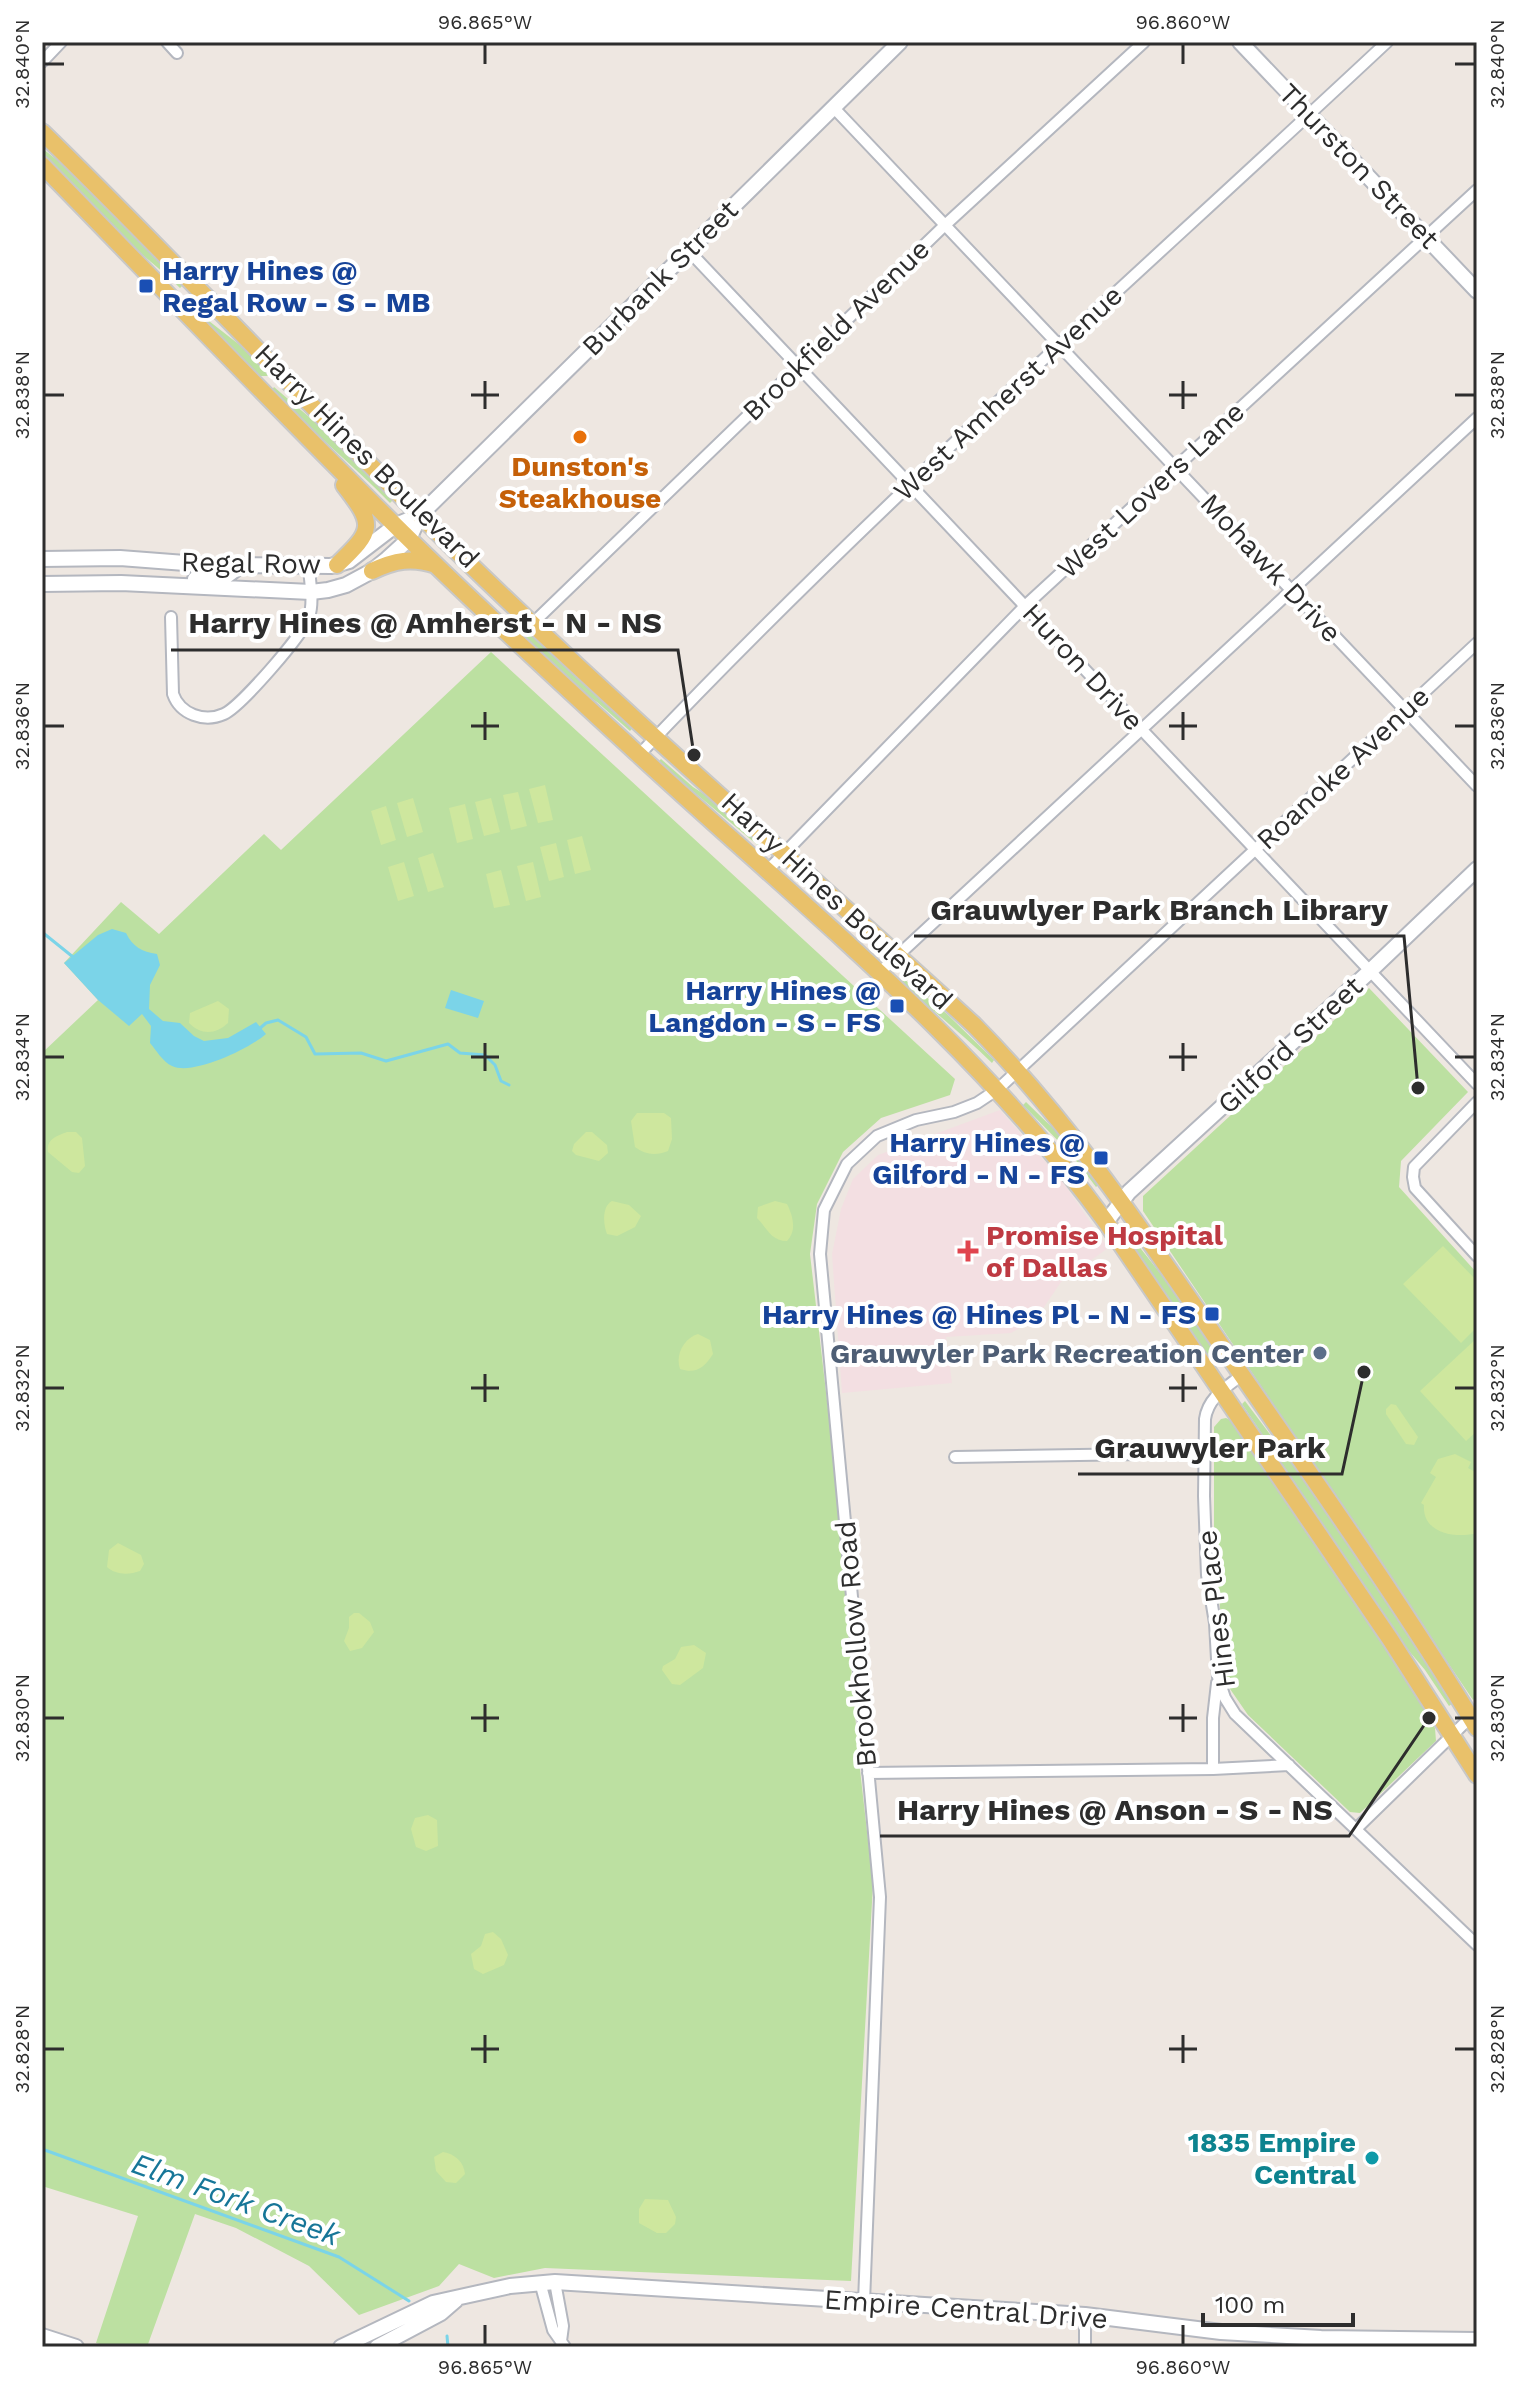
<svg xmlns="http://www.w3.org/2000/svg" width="1519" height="2389" font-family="'Work Sans',sans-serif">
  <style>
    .medical { fill: #f3dfe2 }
    .green { fill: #bce0a1 }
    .pitch { fill: #cee79e }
    .water { fill: #7bd4e8 }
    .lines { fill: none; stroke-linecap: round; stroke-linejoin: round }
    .stream { stroke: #7bd4e8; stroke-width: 3 }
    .street-casing { stroke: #b4b7bf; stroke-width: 14 }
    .secondary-casing { stroke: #b4b7bf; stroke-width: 18 }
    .primary-casing { stroke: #c8c8c8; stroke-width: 20 }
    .street { stroke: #fff; stroke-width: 10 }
    .secondary { stroke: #fff; stroke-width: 14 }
    .primary { stroke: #e9c16a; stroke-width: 16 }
    .ticks { fill: none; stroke: #2d2d2d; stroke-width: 3 }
    .transit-dot { fill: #1a4fb4; stroke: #fff; stroke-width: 3 }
    .food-dot { fill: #e8710a; stroke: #fff; stroke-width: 3 }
    .health-dot { fill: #e0444e; stroke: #fff; stroke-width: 3 }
    .service-dot { fill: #5c6f8a; stroke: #fff; stroke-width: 3 }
    .culture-dot { fill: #0f9aa8; stroke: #fff; stroke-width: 3 }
    .labels { text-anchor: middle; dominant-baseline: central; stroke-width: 8; stroke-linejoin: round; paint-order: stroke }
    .street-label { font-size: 28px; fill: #2d2d2d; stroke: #fff }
    .transit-label { font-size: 28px; font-weight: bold; fill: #164399; stroke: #fff; text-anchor: end }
    .food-label { font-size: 28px; font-weight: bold; fill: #c56008; stroke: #fff }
    .health-label { font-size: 28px; font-weight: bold; fill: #be3a42; stroke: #fff; text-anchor: start }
    .service-label { font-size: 28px; font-weight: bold; fill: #4e5e75; stroke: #fff; text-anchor: end }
    .culture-label { font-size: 28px; font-weight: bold; fill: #0d838f; stroke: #fff; text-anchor: end }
    .water-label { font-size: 30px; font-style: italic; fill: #167698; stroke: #fff }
    .leader { fill: none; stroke: #2d2d2d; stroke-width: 3 }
    .callout-dot { fill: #2d2d2d; stroke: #fff; stroke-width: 3 }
    .callout-label { font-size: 30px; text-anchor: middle; font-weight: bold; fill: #2d2d2d; stroke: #fff; stroke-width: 8; stroke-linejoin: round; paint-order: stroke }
    .neatline { fill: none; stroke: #2d2d2d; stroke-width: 3 }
    .ticks-label { font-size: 20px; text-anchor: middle; fill: #2d2d2d }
  </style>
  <rect width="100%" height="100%" fill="#eee7e1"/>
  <path class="medical" d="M1000 1110 1063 1182 1108 1248 1061 1282 1036 1319 1011 1333 946 1337 952 1383 842 1393 832 1254 841 1209 853 1179 878 1155Z"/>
  <path class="green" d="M42 148 68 169 183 285 180 288C163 271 144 257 127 241 98 213 70 184 42 155Z
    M209 321 250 353 271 376H258L207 323Z
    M274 387 336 440 394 499 390 503C352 464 310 430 272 390Z
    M498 612 533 634 634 726 630 731 597 702 574 687 496 614Z
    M491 652 955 1079 950 1095 881 1118 843 1152 817 1204 810 1254 834 1461 859 1761 873 1884 851 2281 545 2268 494 2278 459 2264 439 2286 359 2315 309 2266 236 2228 195 2214 147 2347H111L96 2343 138 2216 42 2186V1053L98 1000 64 963 121 902 159 934 264 834 281 850Z
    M661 759 693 787 719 804 763 845 761 848 658 762Z
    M904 979 947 1014 994 1060 992 1063C963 1034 931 1010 901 982Z
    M1369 988 1468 1092 1401 1161 1399 1187 1477 1273V1696L1473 1700 1143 1211V1196Z
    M1026 1102 1064 1139 1099 1184 1096 1187 1071 1154 1023 1105Z
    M1130 1235 1171 1287 1220 1358 1213 1363 1126 1238Z
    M1245 1401 1323 1505 1453 1703 1449 1706 1425 1670 1404 1645 1242 1404Z
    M1226 1418 1232 1421 1359 1606 1428 1713 1424 1714 1426 1721 1430 1720 1435 1728 1436 1741 1360 1813 1350 1812 1248 1715 1228 1686 1214 1548V1427L1221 1419Z"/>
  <path class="pitch" d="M545 785 553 820 538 823 529 789Z
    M518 792 527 826 511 830 503 795Z
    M413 798 423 832 407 837 397 803Z
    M491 798 500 832 484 836 475 802Z
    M465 804 473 839 457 843 449 808Z
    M386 806 396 840 381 845 371 811Z
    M582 836 591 870 575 874 567 840Z
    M556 843 564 877 549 881 540 847Z
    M433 853 444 887 428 892 418 858Z
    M404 862 414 896 398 901 388 867Z
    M533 862 541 897 526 901 517 866Z
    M501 870 510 905 494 908 486 874Z
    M218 1001 229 1009 228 1023C215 1035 201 1035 189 1023L190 1013Z
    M637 1113H664L671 1118 672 1139 668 1151C656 1156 645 1155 635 1147L631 1121Z
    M67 1132H76L82 1138 85 1166 79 1173 72 1172 48 1152C46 1139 57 1136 67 1132Z
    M586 1132H592L607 1145 608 1153 599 1161 576 1155 572 1151 574 1144Z
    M612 1201 629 1205 641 1216 635 1227 617 1236 607 1234C603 1224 602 1206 612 1201Z
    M775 1201 787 1204C793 1216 797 1231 787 1241 771 1241 767 1228 757 1218L758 1207Z
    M1443 1246 1477 1281V1327L1461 1343 1403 1284Z
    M698 1334 710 1340 713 1354C704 1368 696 1374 680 1369 675 1355 684 1338 698 1334Z
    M1477 1338V1431L1466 1441 1420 1391Z
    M1391 1404 1396 1405 1418 1437 1414 1445 1406 1444 1386 1414V1409Z
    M1455 1454 1471 1462 1468 1468 1477 1473V1533C1455 1539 1422 1533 1424 1505L1421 1503 1436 1477 1430 1473 1438 1459Z
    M118 1543 141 1555 144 1564 140 1571C129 1575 116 1575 107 1567L109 1550Z
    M354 1613H359L370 1622 374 1632 362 1648 350 1651 344 1641 349 1628V1617Z
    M694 1645 706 1653 703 1668 680 1685 672 1684 662 1670 663 1666 675 1659 681 1647Z
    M428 1815 437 1820 438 1846 426 1851 416 1847 411 1829 415 1818Z
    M493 1932 501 1939 508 1955 504 1965 483 1974 474 1969 471 1954 481 1946 485 1934Z
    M443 2152C455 2154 464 2162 465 2174L456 2183 446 2182 436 2171 434 2157Z
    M645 2199 668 2200 676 2217 675 2224 666 2233H657L639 2223V2209Z"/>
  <path class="water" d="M112 929 126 933C132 946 142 952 157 954L160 965 150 985 149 1009 163 1021 180 1023 194 1036 204 1041 228 1038 256 1022 266 1034C249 1049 193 1076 172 1066 163 1062 156 1050 150 1043L151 1026 142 1014 129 1026 98 1000 64 963 98 935Z
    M451 990 484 1001 478 1018 445 1008Z"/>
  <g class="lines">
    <path class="stream" d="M42 932 73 957
      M258 1030 266 1023 278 1020 306 1037 315 1054 361 1053 386 1061 448 1044 460 1053 485 1055 495 1065 501 1081 509 1085
      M42 2149 339 2257 409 2301
      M447 2336 448 2347"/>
    <defs>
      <path id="street" d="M167 42 177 53
        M42 62 61 42
        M833 107 1477 786
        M689 251 1477 1084
        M171 617 173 694C180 714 204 723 224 714 241 706 303 635 309 617 314 602 310 583 309 568
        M533 623 944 226 1144 42
        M639 755C876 504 1136 277 1387 42
        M768 870 1025 606 1477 190
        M879 973 1477 418
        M1477 1102 1414 1167 1413 1177 1415 1188 1477 1256
        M1242 1375C1225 1388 1208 1398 1205 1419L1204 1496 1207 1575 1215 1623 1218 1677 1225 1698 1235 1714 1477 1945
        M955 1457 1205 1453
        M1213 1769V1718L1217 1683
        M868 1773 1213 1769 1289 1765
        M1356 1829 1477 1711
        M540 2282 553 2330 565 2347
        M555 2282 563 2326 561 2341
        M864 2302 880 1897 820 1254 824 1210 847 1164 877 1136 916 1120 954 1112 977 1103 998 1089 1477 643
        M1085 2347V2315"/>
      <path id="secondary" d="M1240 42 1477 291
        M42 559 120 558 211 565 331 566 349 561 396 525 420 515
        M195 579 228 575 240 566
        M42 584 121 583 311 592 328 590 346 585 372 571 387 559 409 539 420 515 900 42
        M1106 1222 1129 1192 1369 972 1477 869
        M42 2336 76 2347
        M341 2347 433 2303 510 2286 555 2282 1085 2315 1221 2332 1321 2338 1477 2340
        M377 2347 441 2313 456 2300"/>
      <path id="primary" d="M42 132C191 277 331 430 481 575 641 729 810 875 974 1025 1077 1129 1156 1251 1239 1371 1320 1488 1403 1606 1477 1728
        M42 165C163 289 283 415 407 537 482 611 560 682 638 754 800 904 975 1042 1106 1222L1390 1639 1477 1775
        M337 565C374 530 375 525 344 485
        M372 571C395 560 412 557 436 565"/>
    </defs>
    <use href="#street" class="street-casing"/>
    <use href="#secondary" class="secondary-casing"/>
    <use href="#primary" class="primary-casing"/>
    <use href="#street" class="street"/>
    <use href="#secondary" class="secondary"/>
    <use href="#primary" class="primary"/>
  </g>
  <path class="ticks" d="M485 44V64M1183 44V64M44 64H64M1455 64H1475M485 381V409M1183 381V409M44 395H64M471 395H499M1169 395H1197M1455 395H1475M485 712V740M1183 712V740M44 726H64M471 726H499M1169 726H1197M1455 726H1475M485 1043V1071M1183 1043V1071M44 1057H64M471 1057H499M1169 1057H1197M1455 1057H1475M485 1374V1402M1183 1374V1402M44 1388H64M471 1388H499M1169 1388H1197M1455 1388H1475M485 1704V1732M1183 1704V1732M44 1718H64M471 1718H499M1169 1718H1197M1455 1718H1475M485 2035V2063M1183 2035V2063M44 2049H64M471 2049H499M1169 2049H1197M1455 2049H1475M485 2325V2345M1183 2325V2345"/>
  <g class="transit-dot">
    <rect x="138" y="278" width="16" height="16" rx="4"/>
    <rect x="889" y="998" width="16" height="16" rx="4"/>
    <rect x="1093" y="1150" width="16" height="16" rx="4"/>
    <rect x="1204" y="1306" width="16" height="16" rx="4"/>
  </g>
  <circle class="food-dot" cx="580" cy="437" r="8"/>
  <path class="health-dot" d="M964 1239h8v8h8v8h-8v8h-8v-8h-8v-8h8z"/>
  <circle class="service-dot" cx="1320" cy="1353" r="8"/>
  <circle class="culture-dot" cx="1372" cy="2158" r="8"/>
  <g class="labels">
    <g class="street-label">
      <text transform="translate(1359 166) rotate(46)">Thurston Street</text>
      <text transform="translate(660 278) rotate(-45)">Burbank Street</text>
      <text transform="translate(836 330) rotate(-44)">Brookfield Avenue</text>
      <text transform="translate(1008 393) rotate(-43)">West Amherst Avenue</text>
      <text transform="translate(367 456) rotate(45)">Harry Hines Boulevard</text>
      <text transform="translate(1151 490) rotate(-43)">West Lovers Lane</text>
      <text transform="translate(251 563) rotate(1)">Regal Row</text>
      <text transform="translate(1271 568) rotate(47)">Mohawk Drive</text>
      <text transform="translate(1083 667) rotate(47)">Huron Drive</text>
      <text transform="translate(1343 768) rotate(-43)">Roanoke Avenue</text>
      <text transform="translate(837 901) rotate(43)">Harry Hines Boulevard</text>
      <text transform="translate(1290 1045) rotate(-43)">Gilford Street</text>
      <text transform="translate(1216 1609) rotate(-97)">Hines Place</text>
      <text transform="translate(856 1644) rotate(-95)">Brookhollow Road</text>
      <text transform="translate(966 2309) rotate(4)">Empire Central Drive</text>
    </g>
    <g class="transit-label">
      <text x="162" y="270" text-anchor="start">Harry Hines @<tspan x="162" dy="32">Regal Row - S - MB</tspan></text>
      <text x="881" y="990">Harry Hines @<tspan x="881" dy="32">Langdon - S - FS</tspan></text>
      <text x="1085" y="1142">Harry Hines @<tspan x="1085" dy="32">Gilford - N - FS</tspan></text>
      <text x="1196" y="1314">Harry Hines @ Hines Pl - N - FS</text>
    </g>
    <g class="food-label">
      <text x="580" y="466">Dunston's<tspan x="580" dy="32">Steakhouse</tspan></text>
    </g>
    <g class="health-label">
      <text x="986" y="1235">Promise Hospital<tspan x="986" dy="32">of Dallas</tspan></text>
    </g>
    <g class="service-label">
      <text x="1304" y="1353">Grauwyler Park Recreation Center</text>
    </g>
    <g class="culture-label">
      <text x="1356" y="2142">1835 Empire<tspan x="1356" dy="32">Central</tspan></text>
    </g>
    <g class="water-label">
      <text transform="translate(236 2199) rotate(20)">Elm Fork Creek</text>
    </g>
  </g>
  <path class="leader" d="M694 755L678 650H171M1418 1088L1404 936H914M1364 1372L1342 1474H1078M1429 1718L1349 1836H880"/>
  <g class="callout-dot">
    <circle cx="694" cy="755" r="8"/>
    <circle cx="1418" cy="1088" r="8"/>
    <circle cx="1364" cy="1372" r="8"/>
    <circle cx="1429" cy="1718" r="8"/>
  </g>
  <g class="callout-label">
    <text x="425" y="633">Harry Hines @ Amherst - N - NS</text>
    <text x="1159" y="920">Grauwlyer Park Branch Library</text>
    <text x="1210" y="1458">Grauwyler Park</text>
    <text x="1115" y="1820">Harry Hines @ Anson - S - NS</text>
  </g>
  <rect width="1519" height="2389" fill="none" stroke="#ffffff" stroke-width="88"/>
  <path d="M1203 2313v12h150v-12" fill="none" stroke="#2d2d2d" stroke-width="4"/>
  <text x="1215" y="2313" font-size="24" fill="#2d2d2d" stroke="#ffffff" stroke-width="6" paint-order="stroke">100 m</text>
  <rect x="44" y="44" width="1431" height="2301" class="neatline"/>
  <g class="ticks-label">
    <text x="485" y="29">96.865°W</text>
    <text x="1183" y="29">96.860°W</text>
    <text transform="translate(22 64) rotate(-90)" y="7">32.840°N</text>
    <text transform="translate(1497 64) rotate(-90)" y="7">32.840°N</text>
    <text transform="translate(22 395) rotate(-90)" y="7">32.838°N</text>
    <text transform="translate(1497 395) rotate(-90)" y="7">32.838°N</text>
    <text transform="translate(22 726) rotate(-90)" y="7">32.836°N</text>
    <text transform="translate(1497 726) rotate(-90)" y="7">32.836°N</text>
    <text transform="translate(22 1057) rotate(-90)" y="7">32.834°N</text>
    <text transform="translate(1497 1057) rotate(-90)" y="7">32.834°N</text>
    <text transform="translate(22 1388) rotate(-90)" y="7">32.832°N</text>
    <text transform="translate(1497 1388) rotate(-90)" y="7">32.832°N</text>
    <text transform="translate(22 1718) rotate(-90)" y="7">32.830°N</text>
    <text transform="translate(1497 1718) rotate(-90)" y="7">32.830°N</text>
    <text transform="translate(22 2049) rotate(-90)" y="7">32.828°N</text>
    <text transform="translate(1497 2049) rotate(-90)" y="7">32.828°N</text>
    <text x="485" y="2374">96.865°W</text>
    <text x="1183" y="2374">96.860°W</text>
  </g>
</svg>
